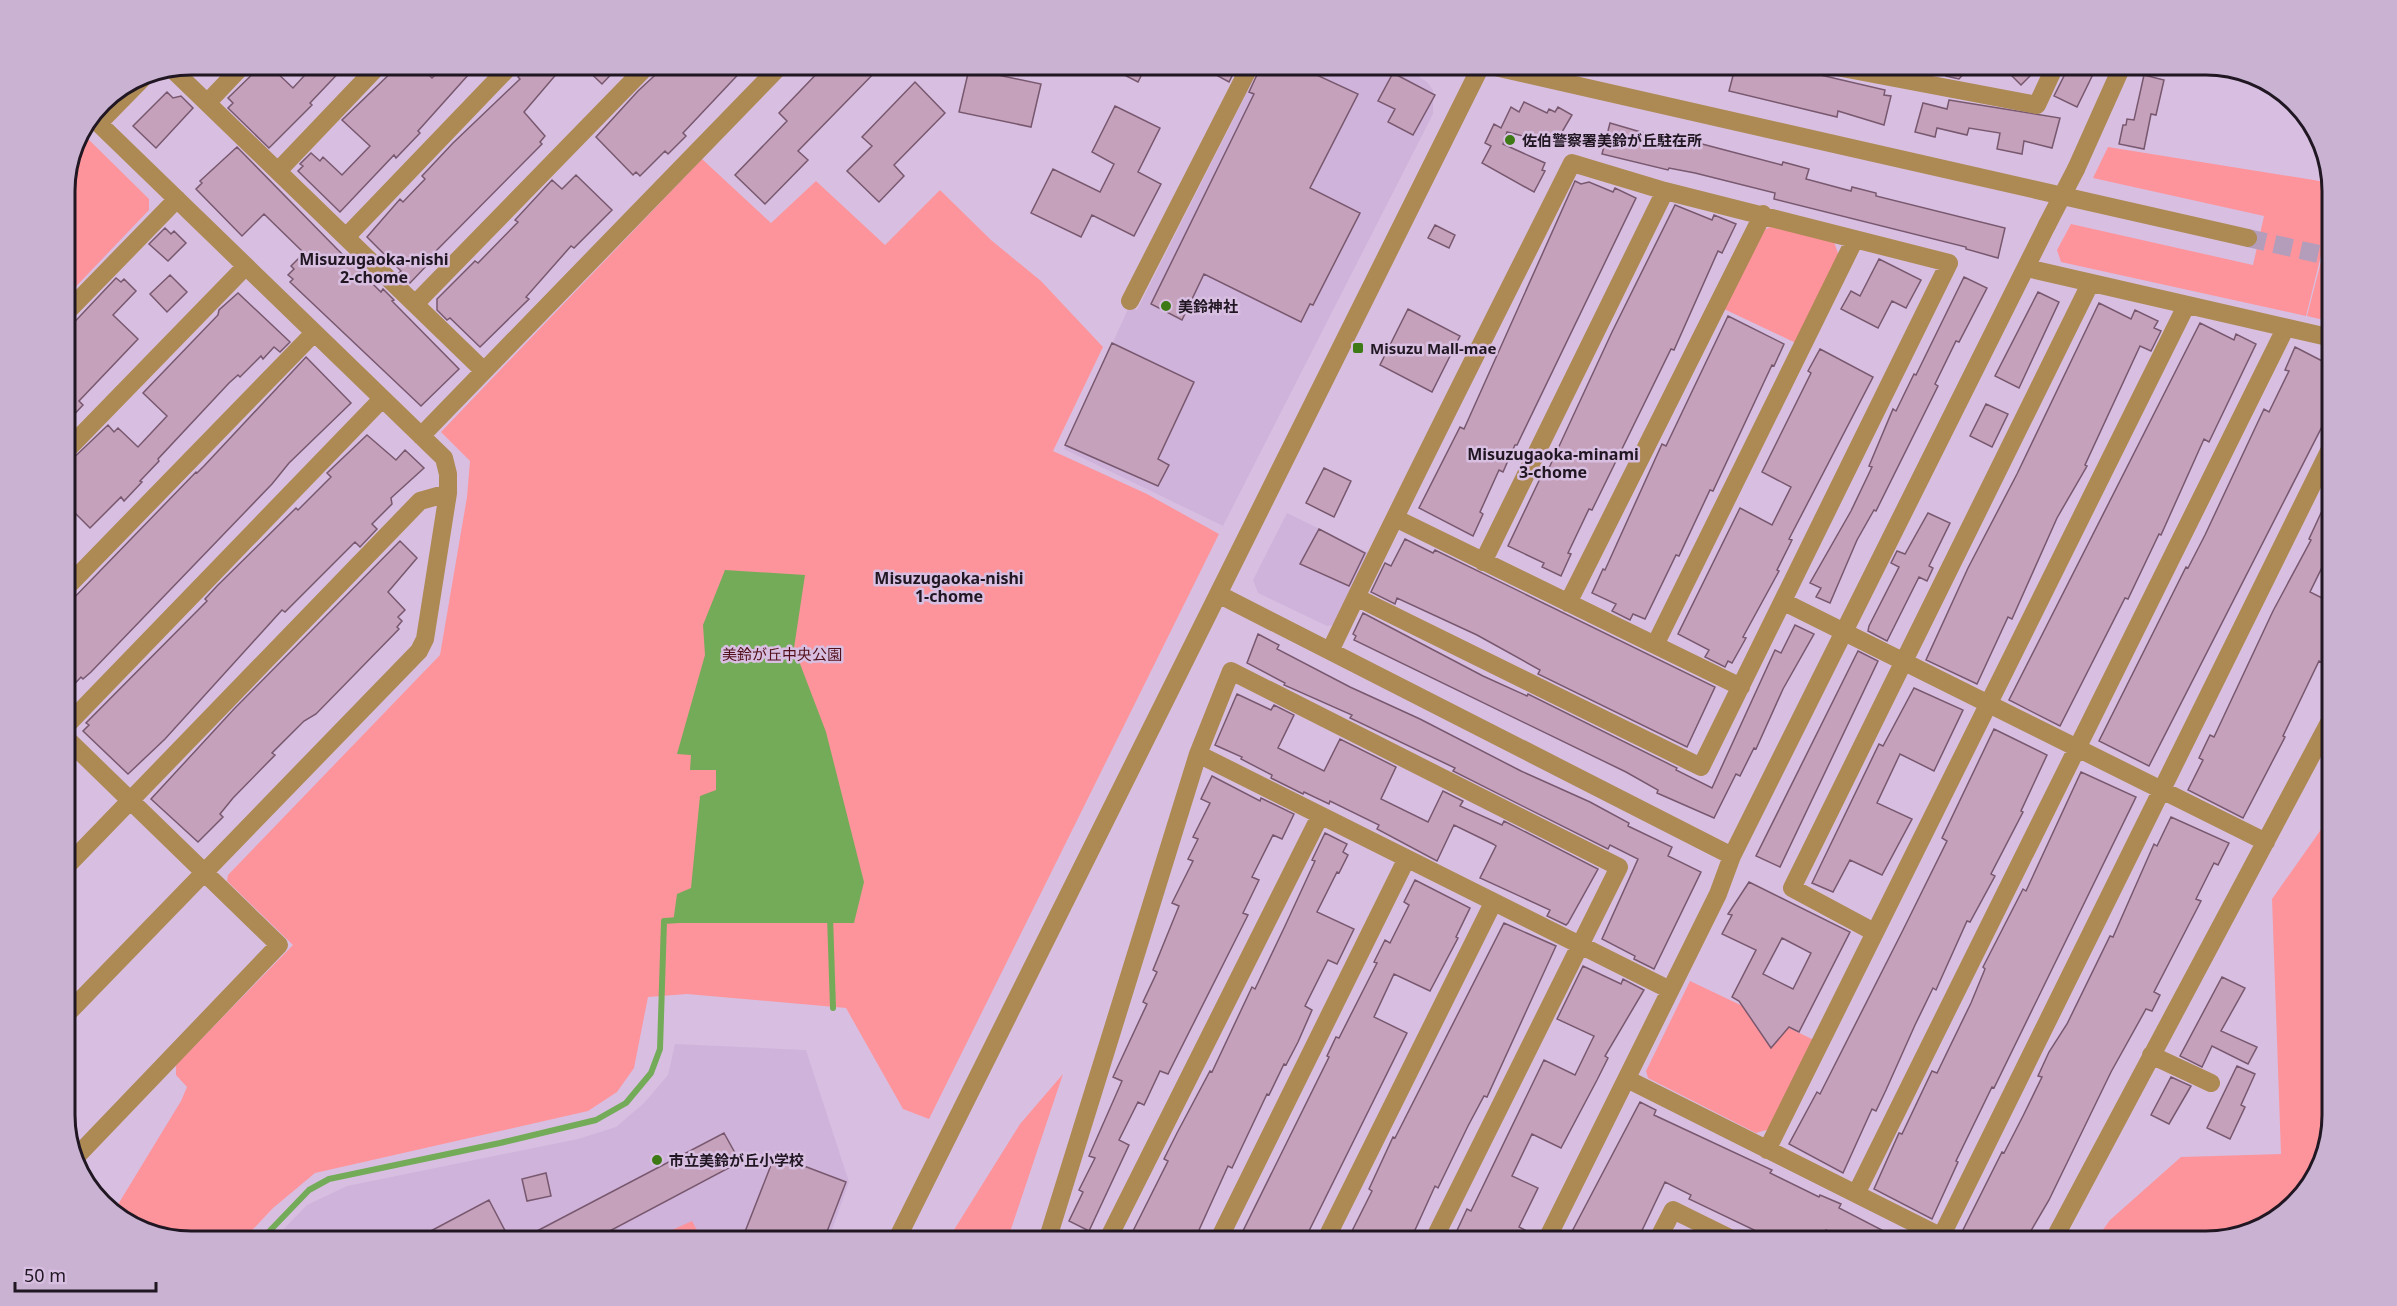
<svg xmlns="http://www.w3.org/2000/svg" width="2397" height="1306" font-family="'Noto Sans','Noto Sans JP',sans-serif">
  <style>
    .built { fill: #cfb3db }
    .green { fill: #fd949b }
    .water { fill: #74ab59 }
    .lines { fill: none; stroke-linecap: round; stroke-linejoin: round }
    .stream { stroke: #74ab59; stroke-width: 6 }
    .building { fill: #c5a1bb; stroke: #78586f; stroke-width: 1.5; fill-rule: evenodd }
    .minor-tunnel { stroke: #b39dbb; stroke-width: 18; stroke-dasharray: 18 9; stroke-linecap: butt }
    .minor { stroke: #ad8953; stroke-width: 18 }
    .minor-bridge { stroke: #ad8953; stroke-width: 18 }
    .poi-dot { fill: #3d7a15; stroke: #d8bfe1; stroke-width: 2 }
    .labels { text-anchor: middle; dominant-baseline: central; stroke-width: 5; stroke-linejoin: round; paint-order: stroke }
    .poi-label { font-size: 15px; font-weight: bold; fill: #201723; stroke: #d8bfe1; text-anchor: start }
    .park-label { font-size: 15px; fill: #500f1a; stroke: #d8bfe1 }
    .neighbourhood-label { font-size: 16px; font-weight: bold; fill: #201723; stroke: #d8bfe1 }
    .rim { fill: none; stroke: #201723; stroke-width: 3 }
  </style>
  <rect width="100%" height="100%" fill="#d8bfe1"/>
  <path class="built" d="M1261 65H1378L1418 76 1427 82 1433 90V114L1223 526 1064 449 1129 307 1137 310Z
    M1287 513 1369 553 1333 625 1327 626 1258 593 1253 580Z
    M675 1044 806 1050 849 1182 828 1241H272L307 1205 347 1186 578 1139 616 1127 644 1103 668 1075Z"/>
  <path class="green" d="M81 132 149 199V210L65 298C65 251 54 172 81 132Z
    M2108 147 2332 183V211L2306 316 2061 262 2057 250 2071 224 2253 265 2264 216 2093 178Z
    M702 159 771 223 816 181 885 245 940 190 991 240 1041 281 1103 347 1053 451 1147 494 1219 534 929 1119 903 1109 846 1008 687 994 648 997 634 1068 617 1092 588 1111 315 1173 273 1208 242 1241H191L135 1228 114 1211 181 1101 187 1087 176 1075V1065L293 945 227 881 228 875 440 655 467 497 470 461 441 432Z
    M2332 219V322L2307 316Z
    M1774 225 1834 242 1839 256 1796 343 1724 309 1762 231Z
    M2332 814V1115L2319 1171 2270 1224 2207 1241H2095L2110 1220 2181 1157 2281 1154 2272 899Z
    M1690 981 1814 1040 1770 1129 1756 1133 1648 1078 1646 1071Z
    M1063 1074 1007 1241H947L1020 1124Z
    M692 1221 703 1241H648Z"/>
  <path class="water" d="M725 570 805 575 794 648 826 732 864 882 854 923H673L677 894 691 888 700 796 716 790V770H690L691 755 677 754 705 655 703 625Z"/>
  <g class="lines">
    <path class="stream" d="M830 916 833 1008
      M260 1241 309 1190 329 1179 500 1143 596 1120 626 1103 651 1073 660 1049 664 921 679 920"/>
  </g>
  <path class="building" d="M263 64 273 69 293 88 315 64H347L310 103 312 105 269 148 228 108 233 103 228 98Z
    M400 64H418L432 78 446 64H478L418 131 420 133 396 158 394 155 340 212 298 171 303 166 300 164 311 153 320 161 323 157 342 175 370 146 342 120Z
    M529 64H565L524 112 545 136 540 142 542 144 428 259 431 261 410 283 399 273 401 271 367 237 400 199 403 202 425 179 422 176 453 143 520 79 518 77Z
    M581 64H621L602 84Z
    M667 64H748L683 133 686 136 668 154 665 151 640 176 636 172 633 175 596 137 638 91Z
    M826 64H883L798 151 808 160 765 204 735 175 787 121 779 113Z
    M1103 64H1147L1138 82Z
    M1196 64H1238L1229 82Z
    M1262 64H1293L1358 94 1310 188 1360 213 1313 305 1310 304 1301 322 1204 274 1182 320 1151 304 1254 94 1249 92Z
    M1736 64H1748L1785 73 1786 67 1885 90 1884 95 1891 96 1884 125 1838 111 1837 117 1729 91Z
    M1933 64H1972L1959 79 1946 76Z
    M2000 64H2042L2021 85Z
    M2070 64H2098L2077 107 2054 96Z
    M969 69 1041 84 1031 127 959 112Z
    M1393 73 1435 95 1413 135 1388 122 1395 109 1378 101Z
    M2144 75 2164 80 2156 115 2151 114 2144 149 2119 144 2123 125H2126L2127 119 2134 120Z
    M915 82 945 113 894 165 904 176 879 202 847 171 872 146 862 137Z
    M167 92 173 98 181 96 193 108 156 148 133 126Z
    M1949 100 2060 118 2052 148 2024 141 2022 154 1997 149 2000 133 1969 128 1967 135 1937 128 1935 137 1915 132 1923 103 1947 109Z
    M1524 102 1547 113 1549 109 1555 112 1558 107 1572 115 1555 144 1507 132 1503 144 1545 163 1542 170 1545 171 1534 192 1482 163 1491 146 1485 143 1494 124 1501 128 1511 107 1519 112Z
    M1115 106 1160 128 1138 172 1161 184 1134 236 1092 215 1081 237 1031 213 1053 169 1100 192 1114 164 1092 152Z
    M1610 123 1682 144 1683 139 1782 165 1783 162 1809 169 1806 179 1851 191 1852 187 1876 193V196L2005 228 1998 258 1966 249V247L1774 199 1775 193 1695 173 1669 168 1668 170 1602 154Z
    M237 147 337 249 381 292 383 289 394 300 392 301 459 369 421 406 290 282 293 279 288 275 294 269 291 266 304 253 264 214 242 236 196 189 202 183 200 181Z
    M576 175 612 210 574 248 571 246 526 297 529 299 480 347 450 318 447 320 437 310V299L475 261 478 263 518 222 515 220 552 180 562 189Z
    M1575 181 1581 184 1589 182 1613 192 1615 188 1636 198 1517 445H1515L1503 472 1499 470 1480 512 1483 514 1473 536 1419 508 1460 427 1464 429Z
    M1675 205 1712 220 1714 215 1736 224 1722 253 1718 251 1674 350 1671 349 1592 510 1589 509 1568 553 1571 554 1561 576 1542 567 1544 563 1508 546 1546 466 1549 468 1612 332Z
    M1435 225 1455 235 1449 248 1428 238Z
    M165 228 171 234 174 231 186 243 168 261 149 244Z
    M1879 259 1921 280 1906 308 1892 301 1878 328 1841 309 1851 291 1860 296Z
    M170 275 187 292 167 312 150 294Z
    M1964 277 1987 288 1959 342 1956 341 1935 384 1938 386 1876 511 1874 510 1857 540 1830 603 1816 597 1821 588 1810 583 1851 511 1872 467 1869 466 1893 409 1896 411 1914 374 1916 375Z
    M116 278 121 282 124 279 136 291 113 315 138 339 79 401 83 405 65 424V332Z
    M2038 292 2059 302 2019 388 1995 376Z
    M238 293 290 342 280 352 274 347 263 359 261 356 240 377 238 375 229 383 158 459 159 461 140 481 142 482 124 501 121 497 90 528 65 503V466L108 425 114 432 118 428 138 447 167 416 143 393 218 315 219 310Z
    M2099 303 2131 319 2135 310 2158 321 2154 328 2161 331 2151 351 2140 346 2085 465 2087 466 2057 518 2012 619 2008 617 1977 684 1926 660 1968 568 2017 474Z
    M1408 309 1460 336 1432 392 1380 365Z
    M1728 316 1784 344 1774 366 1772 365 1713 491 1710 490 1679 556 1676 555 1645 619 1633 614 1630 620 1612 611 1616 604 1592 593 1603 569 1605 570 1662 444 1666 446Z
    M2200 323 2234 340 2236 334 2256 344 2209 442 2204 439 2161 535 2159 534 2128 599 2125 598 2060 726 2009 700Z
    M1112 343 1194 382 1158 459 1169 465 1158 486 1065 445Z
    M2295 347 2332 366V407L2149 766 2099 741 2186 567 2188 568 2205 535 2264 409 2269 412 2289 371 2285 370Z
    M1820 349 1873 377 1789 539 1792 540 1777 570 1779 571 1743 637 1746 638 1732 663 1728 661 1725 667 1705 657 1709 650 1678 634 1740 508 1772 525 1791 487 1762 472 1811 373 1808 371Z
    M306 357 351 403 289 463 272 484 91 672 83 679 81 677 65 694V607L196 472 197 473 204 466Z
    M1986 404 2008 414 1992 447 1970 436Z
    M367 435 396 460 405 450 424 468 391 498 392 504 372 524 377 529 360 547 355 542 285 612 282 610 165 739 128 774 83 731 89 725 86 723 207 601 205 599 217 586 296 508 298 510 331 477 327 473Z
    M1324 468 1351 481 1334 517 1306 503Z
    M1928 513 1950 523 1929 566 1933 568 1927 581 1919 577 1887 641 1868 631 1869 626 1899 567 1891 563 1897 551 1905 554Z
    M2321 513 2332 519V547L2310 592 2332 603V652L2326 664 2319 661 2283 736 2285 737 2243 818 2188 790 2203 760 2199 758 2210 735 2214 737 2273 611 2311 540 2309 539Z
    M1319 529 1365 553 1349 586 1300 564Z
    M1405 539 1433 553 1435 550 1715 687 1687 747 1538 674 1540 670 1477 635 1397 598 1395 604 1371 592 1385 563 1391 566Z
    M400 541 417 558 388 592 405 610 398 617 402 621 397 627 399 629 316 714 304 721 272 753 275 755 233 798 220 814 223 817 198 842 151 799 234 709Z
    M1363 613 1483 676 1527 696 1528 694 1677 768 1676 770 1712 788 1775 650 1781 653 1795 625 1814 634 1783 689 1756 749 1754 748 1740 776 1736 774 1714 818 1657 793 1658 790 1626 772 1354 640 1356 636 1353 634Z
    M1258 634 1279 645 1277 649 1350 687 1420 719 1521 771 1590 802 1629 823 1628 826 1672 847 1668 856 1701 872 1654 969 1634 959 1635 956 1602 939 1638 859 1610 845 1608 849 1453 771 1455 768 1350 718 1352 715 1284 685 1285 683 1247 663Z
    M1858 651 1878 661 1780 867 1756 856Z
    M1914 688 1963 710 1934 771 1900 754 1877 803 1912 819 1882 875 1850 860 1833 892 1812 883 1879 744 1883 746Z
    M1237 694 1271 710 1274 705 1294 715 1278 748 1324 771 1340 739 1396 767 1381 799 1428 822 1443 791 1463 801 1460 806 1502 825 1504 821 1598 869 1568 923 1566 925 1547 916 1550 910 1480 878 1496 846 1493 844 1454 825 1437 861 1377 829 1379 825 1330 801 1329 804 1304 792 1303 794 1271 778 1272 775 1241 759 1242 757 1215 745Z
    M1994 729 2047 755 2021 811 2023 812 1991 874 1995 876 1970 922 1967 921 1936 990 1933 988 1915 1025 1886 1090 1876 1111 1872 1109 1843 1173 1789 1144 1817 1092 1820 1094 1902 932 1947 841 1942 838Z
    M2081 772 2136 797 1994 1088 1992 1087 1956 1161 1958 1162 1932 1219 1874 1189 1899 1133 1902 1134 1932 1071 1937 1073 1971 1003 1985 969 1983 967 2023 889 2026 891Z
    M1212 776 1260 801 1261 798 1294 814 1282 839 1273 835 1252 877 1259 880 1243 913 1248 915 1168 1074 1160 1071 1144 1105 1138 1102 1119 1140 1129 1145 1089 1231 1069 1221 1083 1192 1079 1190 1095 1158 1089 1156 1122 1081 1113 1077 1147 1004 1143 1002 1157 972 1153 970 1179 906 1172 903 1193 861 1188 859 1198 839 1193 837 1210 803 1201 799Z
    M2171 817 2229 843 2218 865 2214 863 2196 899 2201 901 2154 992 2160 995 2152 1011 2146 1009 2111 1072 2049 1200 2025 1241H1976L1961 1234 2002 1152 2004 1153 2023 1116 2042 1077 2038 1076 2049 1052 2067 1024 2110 936 2113 937 2154 844 2157 846Z
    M1325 833 1347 844 1343 852 1348 855 1339 873 1337 872 1317 912 1354 929 1337 964 1328 960 1305 1006 1312 1010 1298 1042 1286 1065 1284 1064 1269 1095 1267 1094 1232 1168 1228 1166 1194 1241H1128L1168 1161 1164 1159 1177 1133 1210 1071 1212 1072 1252 987 1255 989 1285 926 1315 861 1312 860Z
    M1415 880 1470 908 1456 937 1458 938 1430 991 1394 974 1374 1017 1407 1033 1304 1241H1248L1240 1237 1329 1057 1327 1056 1336 1037 1339 1038 1377 963 1374 962 1385 940 1390 943 1409 905 1404 902Z
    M1749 882 1850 932 1799 1032 1789 1027 1771 1048 1739 1001 1732 997 1756 950 1722 934 1732 915 1728 914ZM1782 938 1811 953 1793 989 1763 974Z
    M1504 923 1556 946 1487 1097 1484 1096 1468 1126 1438 1188 1435 1186 1410 1241H1393L1376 1233 1372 1241H1347L1372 1191 1369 1189 1393 1137 1395 1138Z
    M1583 966 1621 984 1623 979 1644 990 1605 1056 1608 1058 1597 1080 1561 1148 1532 1134 1512 1176 1538 1188 1519 1227 1536 1236 1535 1241H1494L1479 1234 1476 1241H1462L1454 1237 1467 1209 1471 1211 1544 1060 1575 1075 1592 1040 1594 1036 1557 1019Z
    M2222 977 2245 988 2221 1031 2257 1047 2248 1064 2212 1046 2202 1067 2180 1056Z
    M2237 1066 2255 1074 2241 1105 2245 1107 2230 1139 2207 1128Z
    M2171 1077 2191 1086 2169 1124 2151 1115Z
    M1640 1102 1656 1110 1654 1115 1772 1170 1770 1173 1819 1197 1820 1195 1841 1204 1839 1208 1903 1241H1851L1826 1230 1820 1241H1777L1689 1199 1691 1195 1665 1182 1637 1241H1567Z
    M724 1133 740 1162 589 1242H516Z
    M775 1155 846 1182 823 1242H741Z
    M546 1173 551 1196 527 1201 522 1179Z
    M489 1200 511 1242H410Z"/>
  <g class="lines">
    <path class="minor-tunnel" d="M2248 238 2332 257"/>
    <path class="minor" d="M1482 64 2248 238
      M1821 64 2037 105 2056 64
      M171 68 484 371
      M208 102 244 64
      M99 123 148 73
      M2076 169 2123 64
      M278 171 380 64
      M346 237 512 64
      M2027 268 2332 338
      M1130 301 1251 64
      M415 304 649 64
      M65 314 177 199
      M421 436 782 64
      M65 452 245 267
      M1395 518 1741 687
      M1483 562 1665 191
      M65 589 314 333
      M1218 594 1732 856
      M1784 602 2266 842
      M1568 603 1763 214
      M1655 645 1855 239
      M1331 649C1409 486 1491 325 1572 163L1665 191 1949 263 1701 767 1356 597
      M65 727 382 399
      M65 737 279 945 76 1157
      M1198 754 1670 990
      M65 868 420 501 448 493
      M1874 932 1792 888 2090 284
      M65 1016 419 651 425 639 448 493V474L444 458 91 116
      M2151 1055 2211 1083
      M1627 1079 1950 1241
      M1767 1150 2186 306
      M1856 1194 2285 329
      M1941 1237 2332 445
      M896 1241 1482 64
      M1047 1241 1198 754 1231 671 1619 867 1433 1241
      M1107 1241 1320 816
      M1218 1241 1406 860
      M1325 1241 1493 903
      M1546 1241 1718 894 1732 856 2047 225
      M1657 1241 1673 1210 1736 1241
      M2053 1241 2332 717"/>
    <path class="minor-bridge" d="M2047 225 2076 169"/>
  </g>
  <g class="poi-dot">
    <circle cx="1510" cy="140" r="6"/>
    <circle cx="1166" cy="306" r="6"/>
    <rect x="1352" y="342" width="12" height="12" rx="3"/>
    <circle cx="657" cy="1160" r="6"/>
  </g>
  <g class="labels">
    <g class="poi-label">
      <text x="1522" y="140">佐伯警察署美鈴が丘駐在所</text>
      <text x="1178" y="306">美鈴神社</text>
      <text x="1370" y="348">Misuzu Mall-mae</text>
      <text x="669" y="1160">市立美鈴が丘小学校</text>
    </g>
    <g class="park-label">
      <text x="782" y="654">美鈴が丘中央公園</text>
    </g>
    <g class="neighbourhood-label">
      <text x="374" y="259">Misuzugaoka-nishi<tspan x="374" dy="18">2-chome</tspan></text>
      <text x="1553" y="454">Misuzugaoka-minami<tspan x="1553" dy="18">3-chome</tspan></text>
      <text x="949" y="578">Misuzugaoka-nishi<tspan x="949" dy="18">1-chome</tspan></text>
    </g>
  </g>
  <path d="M0 0H2397V1306H0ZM191 75H2206A116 116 0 0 1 2322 191V1115A116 116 0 0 1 2206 1231H191A116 116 0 0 1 75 1115V191A116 116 0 0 1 191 75Z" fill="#c9b2d2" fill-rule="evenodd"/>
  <path class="rim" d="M191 75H2206A116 116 0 0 1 2322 191V1115A116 116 0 0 1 2206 1231H191A116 116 0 0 1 75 1115V191A116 116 0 0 1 191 75Z"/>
  <path d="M15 1282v9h141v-9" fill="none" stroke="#201723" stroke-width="3"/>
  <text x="24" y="1282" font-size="18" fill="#201723" stroke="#d8bfe1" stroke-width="4.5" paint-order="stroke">50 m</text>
</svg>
